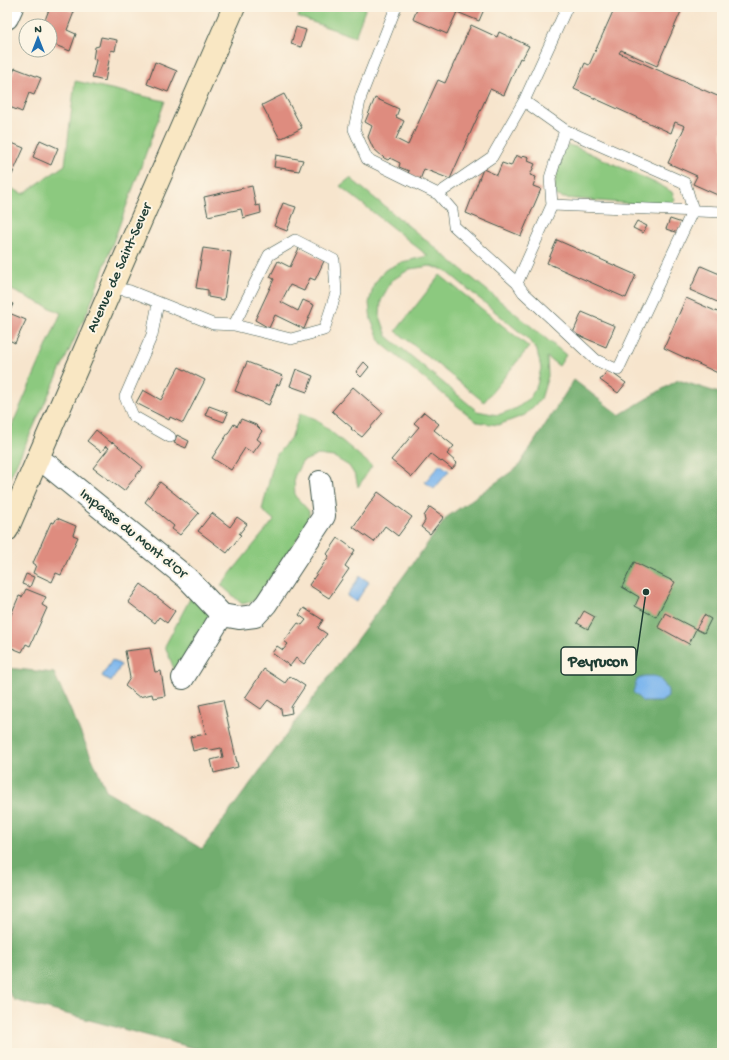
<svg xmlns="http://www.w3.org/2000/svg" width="729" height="1060" font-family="'Gochi Hand',sans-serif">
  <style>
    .green { fill: #8cc97f; stroke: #56835a; fill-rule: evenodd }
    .forest { fill: #71ad6e; stroke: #487551 }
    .water { fill: #7db6ed; stroke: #4e7a90 }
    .building { fill: #de8c7f }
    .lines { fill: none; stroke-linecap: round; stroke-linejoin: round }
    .service-casing { stroke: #3f564b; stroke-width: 12 }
    .minor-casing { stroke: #3f564b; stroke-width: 24 }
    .secondary-casing { stroke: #3f564b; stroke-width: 24 }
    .service { stroke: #fff; stroke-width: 11 }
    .minor { stroke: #fff; stroke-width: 22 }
    .secondary { stroke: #f9e7c3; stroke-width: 22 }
    .labels { text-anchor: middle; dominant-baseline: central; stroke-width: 4; stroke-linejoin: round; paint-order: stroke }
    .street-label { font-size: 15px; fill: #1f3d34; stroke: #fcf5e5 }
    .leader { fill: none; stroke: #1f3d34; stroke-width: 1.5 }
    .callout-dot { fill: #1f3d34; stroke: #fcf5e5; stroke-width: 1.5 }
    .callout { fill: #fcf5e5; stroke: #1f3d34; stroke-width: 1.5 }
    .callout-label { font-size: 16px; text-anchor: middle; font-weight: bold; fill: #1f3d34 }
  </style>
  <rect width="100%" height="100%" fill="#fcf5e5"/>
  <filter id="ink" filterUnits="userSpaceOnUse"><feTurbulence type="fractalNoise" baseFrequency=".025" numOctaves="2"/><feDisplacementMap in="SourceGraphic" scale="8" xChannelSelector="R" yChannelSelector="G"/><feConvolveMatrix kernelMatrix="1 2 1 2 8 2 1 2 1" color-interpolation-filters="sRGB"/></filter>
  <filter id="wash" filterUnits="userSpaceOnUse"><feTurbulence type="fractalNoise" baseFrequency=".012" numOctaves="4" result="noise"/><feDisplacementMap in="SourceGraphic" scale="16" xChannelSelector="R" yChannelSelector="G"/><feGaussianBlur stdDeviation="0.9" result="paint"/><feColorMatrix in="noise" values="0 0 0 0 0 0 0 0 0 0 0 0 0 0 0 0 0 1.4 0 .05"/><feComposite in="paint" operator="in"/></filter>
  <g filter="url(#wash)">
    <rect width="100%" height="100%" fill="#f7e5cd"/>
    <path class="green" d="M302 7H366L355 37 298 17Z
      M75 81 165 101 89 308 7 484V437L61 313 7 288V186L23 194 65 165Z
      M568 145 576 147 662 186 672 192 675 200 670 207 564 198 555 195V182L561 151Z
      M350 178 566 355 559 366 547 357 548 376 541 399 525 415 498 425 477 422 381 343 371 320 369 303 374 284 385 270 402 262 428 256 340 186ZM430 266 445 270 528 339 537 351 541 368 537 385 530 398 517 408 498 415 477 411 387 336 380 316 381 301 391 281 410 269Z
      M440 275 529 347 484 402 396 331Z
      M300 413 316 419 372 466 358 487 356 477 349 466 334 457 318 455 302 462 294 477 295 496 309 511V522L254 601 242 604 221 585 274 520 262 510 275 457 292 436Z
      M193 593 210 615 176 674 165 646Z"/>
    <path class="forest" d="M574 380 619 415 678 380 722 394V1053H213L14 1000 7 989V668L54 673 107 792 202 849 447 517 518 467Z"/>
    <path class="water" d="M440 464 449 471 434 489 425 482Z
      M360 576 369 582 356 602 347 596Z
      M112 660 121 665 111 682 102 676Z
      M644 676H654L660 679 667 688 668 691V697L661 702H643L633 692 637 680Z"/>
    <g id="blocks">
      <path class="building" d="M50 7H62L74 12 67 30 76 34 70 51 50 43 51 39 50 38V26H38L40 19 45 20Z
        M418 7H485L479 21 457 12 447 34 413 19Z
        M615 7H683L657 66 621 50 619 53 722 98V197L693 184 697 176 668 163 685 126 675 122 671 133 574 89 585 63 589 65Z
        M471 25 497 37 499 32 529 46 522 59 520 58 504 95 490 89 450 179 424 169 420 180 408 174 409 171 399 167 400 163 390 158 388 160 384 158 373 148 368 137 372 126 365 122 375 98 399 109 396 117 404 121 396 139 408 145 438 80 445 83Z
        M296 27 306 30 301 47 291 44Z
        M101 37 117 40 115 51 111 50 105 81 92 78 96 60 93 59 95 47 99 46Z
        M155 62 177 71 168 92 147 84Z
        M15 68 41 78 34 95 29 93 22 112 7 106V87Z
        M284 94 302 128 280 139 262 105Z
        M40 140 58 148 51 165 33 157Z
        M7 141 24 148 12 175 7 173Z
        M276 155 303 160 299 171 274 167Z
        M516 155 522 158 523 155 529 157 528 161 535 164 530 175 536 177 533 186 541 189 521 236 466 213 483 169 497 175 502 163 511 166Z
        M252 186 256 206 260 205 261 213 243 218 241 209 208 216 204 197Z
        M283 203 296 207 287 231 274 226Z
        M670 219 682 223 678 233 666 229Z
        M637 221 647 226 643 233 633 228Z
        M557 240 636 275 626 298 547 263Z
        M203 248 231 252 224 300 208 297V290L196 288Z
        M299 248 324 261 315 280 310 278 304 291 290 285 281 302 298 311 303 300 314 305 304 329 275 315 269 328 255 320 274 279 270 277 278 261 290 267Z
        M701 266 722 275V304L690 290Z
        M686 298 722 314V371L720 374 664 348Z
        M7 301 13 304 9 313 26 320 15 343 7 339Z
        M582 312 615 326 606 347 573 333Z
        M247 362 283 376 279 385 277 384 269 405 235 391Z
        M364 362 369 367 361 377 356 372Z
        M179 367 205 380 183 423 170 417 169 420 136 403 143 390 161 400Z
        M296 369 313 376 307 392 290 386Z
        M608 370 626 383 618 393 600 380Z
        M353 387 383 413 362 437 351 429 352 428 332 411Z
        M209 406 228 413 224 422 205 415Z
        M424 412 439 424 434 430 454 446 447 454 457 463 452 469 442 461 441 462 431 454 412 477 391 460 419 427 414 423Z
        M241 419 256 425 262 431 257 439 261 442 253 453 245 448 231 470 212 458 234 424 237 426Z
        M96 430 109 441 112 443 113 442 143 467 124 491 93 468 109 448 106 446 101 452 87 441Z
        M177 435 189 441 186 448 174 443Z
        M160 482 199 513 180 535 172 529 174 526 145 502Z
        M378 492 412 517 398 536 385 526 374 542 353 527Z
        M430 507 444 517 430 534 421 527 425 521 424 516Z
        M212 513 230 527 237 517 247 524 239 534 241 535 227 553 198 531Z
        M57 518 76 526 73 535 78 537 61 575 56 573 52 582 33 573 36 565 33 563 51 522 54 523Z
        M338 538 355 550 345 566 349 569 329 598 309 585 329 556 327 554Z
        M634 562 675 582 656 617 635 606 639 597 622 587Z
        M26 574 34 577 30 587 22 584Z
        M141 584 175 611 167 623 159 617 155 623 128 602Z
        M26 589 46 597 42 605 47 608 30 646 26 644 22 652 7 646V624L19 596 22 597Z
        M304 608 323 620 318 628 327 634 304 664 296 658 290 666 272 653 277 646 283 650 288 644 284 641 298 623 302 625 306 620 299 615Z
        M584 611 595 617 588 629 577 623Z
        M665 613 696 629 689 644 658 627Z
        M704 615 711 619 704 633 696 629Z
        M150 648 155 672 161 671 165 696 153 698 152 694 139 697 125 686 130 678 125 651Z
        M264 669 285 683 290 676 305 686 291 707 292 713 282 715 281 709 268 700 261 709 245 698Z
        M223 700 238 767 214 773 211 760 223 757 221 748 211 750 205 748 193 751 190 737 206 734 199 705Z"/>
    </g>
  </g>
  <g filter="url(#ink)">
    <use href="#blocks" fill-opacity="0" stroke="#3f564b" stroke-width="1"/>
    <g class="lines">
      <defs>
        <path id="service" d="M396 7 361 96 354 129 367 159 438 194
          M524 101 565 130 550 178 552 205 517 283 454 226 452 210 438 194 492 157Z
          M524 101 567 7
          M552 205 722 212
          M517 283 523 292 596 360 618 370 693 210 685 183 565 130
          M111 289 125 290 130 291 213 324 234 325 291 339 324 330 336 293 334 260 295 240 269 255 234 325
          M158 303 152 335 125 397 133 416 170 437"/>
        <path id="minor" d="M7 18 12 7
          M38 459 49 466 187 578 222 615 239 618 255 616 266 604 324 516 320 482
          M183 678 222 615"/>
        <path id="secondary" d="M7 530 111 289 234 7"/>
      </defs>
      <use href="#service" class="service-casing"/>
      <use href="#minor" class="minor-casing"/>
      <use href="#secondary" class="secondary-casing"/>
      <use href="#service" class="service"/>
      <use href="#minor" class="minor"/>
      <use href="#secondary" class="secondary"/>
    </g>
  </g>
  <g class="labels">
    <g class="street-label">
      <text transform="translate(120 268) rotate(-66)">Avenue de Saint-Sever</text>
      <text transform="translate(133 534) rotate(39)">Impasse du Mont d'Or</text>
    </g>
  </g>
  <path class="leader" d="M646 592L636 661"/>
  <circle class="callout-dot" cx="646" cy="592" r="4"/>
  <rect class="callout" x="561" y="647" width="75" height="28" rx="4"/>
  <g class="callout-label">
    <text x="598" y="666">Peyrucon</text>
  </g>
  <rect width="729" height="1060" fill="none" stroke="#fcf5e5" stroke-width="24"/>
  <g transform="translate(38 38)"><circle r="19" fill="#fcf5e5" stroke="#a4ab9e"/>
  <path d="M0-3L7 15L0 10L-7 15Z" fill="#1f6fb2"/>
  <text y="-6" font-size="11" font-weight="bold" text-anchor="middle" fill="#1f3d34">N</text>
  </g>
</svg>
